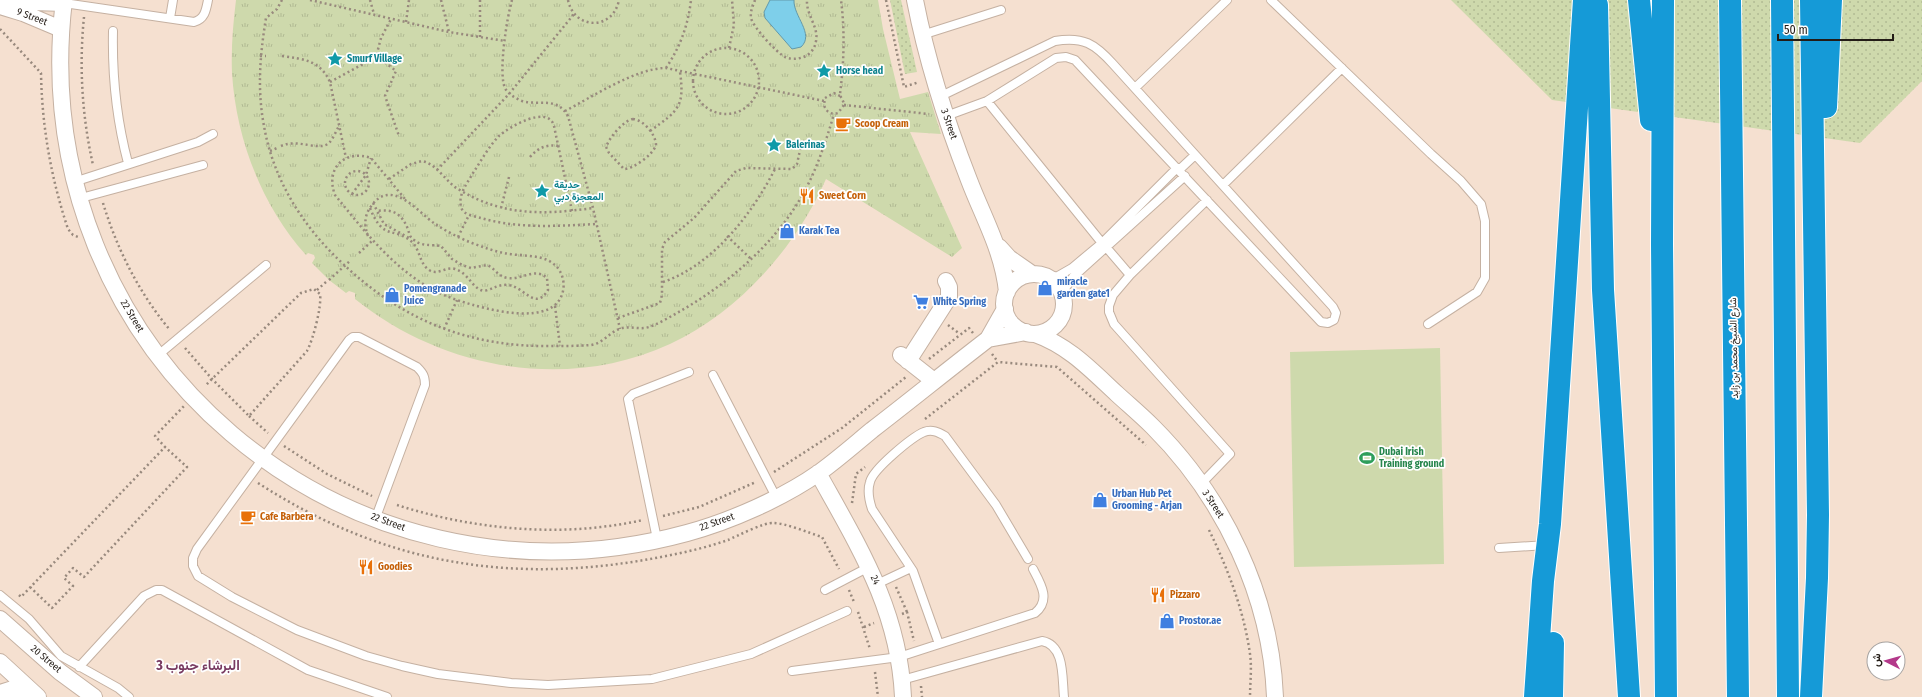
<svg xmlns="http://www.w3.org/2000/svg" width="1922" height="697" font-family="'Fira Sans Condensed',Vazirmatn,sans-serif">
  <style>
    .grass { fill: url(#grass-dots) }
    .park { fill: url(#park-tufts) }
    .pitch { fill: #ced9ac }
    .water { fill: #7ecfea; stroke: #6399aa }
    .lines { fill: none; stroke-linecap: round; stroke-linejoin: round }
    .lane-casing { stroke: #c5b1a2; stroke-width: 10 }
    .street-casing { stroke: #c5b1a2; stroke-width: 18 }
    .highway-casing { stroke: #fff; stroke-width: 24 }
    .path { stroke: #98897d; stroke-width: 2.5; stroke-dasharray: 2 3; stroke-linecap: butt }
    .lane { stroke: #fff; stroke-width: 8 }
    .street { stroke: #fff; stroke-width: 16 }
    .highway { stroke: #159ad7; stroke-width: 22 }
    .labels { text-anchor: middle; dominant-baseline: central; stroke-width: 3.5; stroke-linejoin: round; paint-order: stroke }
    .street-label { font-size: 10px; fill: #231c16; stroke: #fff }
    .culture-label { font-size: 10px; font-weight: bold; fill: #0d838f; stroke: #fff; text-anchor: start }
    .food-label { font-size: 10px; font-weight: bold; fill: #c56008; stroke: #fff; text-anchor: start }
    .shop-label { font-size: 10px; font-weight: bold; fill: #366cbe; stroke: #fff; text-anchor: start }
    .leisure-label { font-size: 10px; font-weight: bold; fill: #27864d; stroke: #fff; text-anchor: start }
    .district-label { font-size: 14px; font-weight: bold; fill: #783a61; stroke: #fff }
  </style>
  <defs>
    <pattern id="grass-dots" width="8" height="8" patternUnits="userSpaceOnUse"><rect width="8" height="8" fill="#ced9ac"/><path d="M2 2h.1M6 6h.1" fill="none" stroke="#b1ba93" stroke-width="1.8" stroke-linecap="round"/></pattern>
    <pattern id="park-tufts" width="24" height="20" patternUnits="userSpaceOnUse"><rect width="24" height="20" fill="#ced9ac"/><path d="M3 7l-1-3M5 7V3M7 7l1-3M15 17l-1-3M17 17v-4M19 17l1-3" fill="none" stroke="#b1ba93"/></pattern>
  </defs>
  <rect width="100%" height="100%" fill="#f5e0d0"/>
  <path class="grass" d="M890 0H901L917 72 905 74Z
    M1451 0H1922V81L1860 143 1552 100Z"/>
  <path class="park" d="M236 0H878L883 29 900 99 928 92 941 134 910 132 962 248 952 257 826 179C796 247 739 312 670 344 566 392 442 369 355 299V293L349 291 346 293 329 280 312 263 315 258 314 255 308 253 306 255C262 206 236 139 232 73 231 49 233 24 236 0Z"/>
  <path class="pitch" d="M1440 348 1444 564 1294 567 1290 352Z"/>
  <path class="water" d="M770 0H794C793 16 815 34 801 47L792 49 765 18 764 12Z"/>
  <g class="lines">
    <defs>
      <path id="lane" d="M1271 0 1431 154 1461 181 1481 204 1485 221V278L1477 292 1428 324
        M64 3 194 22C205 19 206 10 208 0
        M170 18 173 0
        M113 31C112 78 116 118 128 163
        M922 35 1001 10
        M1135 88 1227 0
        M939 97 1055 41C1083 36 1095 44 1113 64L1333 307 1336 313 1334 320 1328 323 1321 322 1075 60 1066 57 1056 58 987 101 946 116
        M987 101 1102 243
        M1179 170 1195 155
        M77 181 198 142 213 134
        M1223 185 1342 68
        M81 198 203 165
        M1106 247 1130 275
        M1047 277 1058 276 1072 268 1102 243 1177 168
        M1063 298 1066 287 1073 277 1185 176
        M157 356 266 265
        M713 375 776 497
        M1201 484 1230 454 1114 324 1109 312V306L1113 295 1130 275 1207 200
        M376 517 425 385C425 376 423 373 417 367L359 337H353L349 340 197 549 193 558V566L198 576 232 597 297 630 366 656 402 666 438 674 511 683 548 685 652 679 751 654 847 611
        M657 539 628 399 633 394 689 372
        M1499 548 1547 545
        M877 584 911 568
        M825 590 869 567
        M0 595 29 619 61 656 118 688 129 697
        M939 644 913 571 872 509C869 500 867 491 870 482 873 469 912 437 924 432 932 429 938 432 945 436L996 505 1028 559
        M79 667 144 596 156 590H162L308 670 387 697
        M792 671 899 657 1035 613C1051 600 1041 584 1033 569
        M902 680 1042 641C1065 645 1062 678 1064 697"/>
      <path id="street" d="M64 0C22 353 345 626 687 533 731 521 783 498 820 472 838 459 855 444 872 430 911 400 949 369 988 339L1005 309
        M915 0C927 62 946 121 969 180 983 217 1003 251 1007 292
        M0 6 23 13 61 29
        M6 6 33 2 64 3
        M999 247 1009 258 1032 274
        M1004 304a30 30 0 1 1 60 0a30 30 0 1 1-60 0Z
        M1035 334C1069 346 1091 370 1117 394 1129 405 1141 415 1153 427 1224 498 1271 596 1275 697
        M988 339 1026 332
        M901 355 934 381
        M908 361 949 297V287L946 281
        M818 473C859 547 899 610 903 697
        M0 619 60 672 94 697
        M0 662 38 697
        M0 693 13 689 30 691"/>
      <path id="highway" d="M1639 0 1651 120
        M1663 0 1662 244 1666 697
        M1730 0 1738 697
        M1782 0 1788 697
        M1597 5 1603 290 1629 697
        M1826 107 1831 0
        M1535 697 1543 581 1550 524 1584 0
        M1552 697 1553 643
        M1811 697 1817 578 1818 515 1811 0"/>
    </defs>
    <use href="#lane" class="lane-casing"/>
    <use href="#street" class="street-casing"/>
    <use href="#highway" class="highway-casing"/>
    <path class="path" d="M282 0 277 9 266 18C260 55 257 89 264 126 273 178 301 224 340 261 401 320 469 348 555 346 567 346 579 346 591 345 604 343 610 331 622 328 631 326 640 330 649 327 658 324 668 318 677 313 727 285 775 244 803 194 817 169 826 141 834 114
      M310 0 449 32 505 41
      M370 0 374 14
      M441 0 449 32
      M512 0C507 17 498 73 505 88 508 94 515 98 522 101 540 106 556 96 568 116L593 208 620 329
      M568 0C574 30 613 31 619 0
      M755 0C753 6 750 11 751 18 753 27 776 52 785 57 792 60 799 59 806 56 811 53 815 48 816 41 819 27 806 15 807 0
      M886 0 904 87 919 82
      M84 17C79 66 82 116 93 165
      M406 22 409 0
      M0 29 41 73C42 127 51 178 68 229L73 235 78 237
      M480 37V0
      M693 81a33 33 0 1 1 66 0a33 33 0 1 1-66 0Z
      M729 48 734 25 732 0
      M260 56H266
      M282 56C303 59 320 60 330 82L346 158
      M377 56 396 71 385 96 399 136
      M666 68C680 47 688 26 691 0
      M330 82 376 57 381 38 391 19
      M840 96 834 93 825 98 824 105C826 112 831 115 838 113L844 105C844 101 840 97 840 94 844 63 845 31 841 0
      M844 105 929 114
      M565 111C592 97 636 68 666 68L824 101
      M633 119C644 120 656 135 656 145 653 155 633 169 624 169L609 153 606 147C609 138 624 120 633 119Z
      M650 131C678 111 685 107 680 72
      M281 146C298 138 319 152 329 143 333 139 336 131 339 126
      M270 151 277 148
      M530 157C538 148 546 144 559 146
      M437 170 509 94 574 14
      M345 183a12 12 0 1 1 24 0a12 12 0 1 1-24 0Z
      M389 179 411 164 422 161C437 164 446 182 458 189 502 216 543 215 593 208
      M352 194 366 175 371 158
      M103 203C117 249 139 293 170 330
      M373 203 384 224 411 239
      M370 208C384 243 394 225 413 243 420 251 420 264 429 270 438 276 446 266 455 269 470 274 471 288 484 291 493 289 499 284 508 285 524 286 535 312 548 290L547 278C535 267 522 280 508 278 498 277 495 268 487 265L471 268 462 265 452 259 441 246C431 244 423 247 414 240 410 238 409 233 408 229 401 213 394 209 376 211
      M501 208 509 177
      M572 211 554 126C548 104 509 127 499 136 489 146 481 161 473 173 467 184 458 194 461 207 463 215 474 216 481 218 519 229 557 226 596 224
      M368 236C364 225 364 215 372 205 392 178 418 212 435 224 446 231 459 238 472 243 483 247 493 251 504 253 521 257 543 253 556 266 562 272 565 282 563 291 555 329 485 309 460 301 405 284 370 238 335 195 325 169 344 149 371 158L405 199
      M727 236 751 259
      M458 237 469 215
      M359 253 372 241
      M329 280 351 260
      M663 282C713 265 752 214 775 169
      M317 290 326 282
      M555 306 560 346
      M618 318 660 303 662 295V249L665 242 694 218 736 171 746 168 792 169 797 164 802 141 825 143
      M948 325 960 334
      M444 329 457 300
      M185 348 212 379 249 416 307 351C313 340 322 306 320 294L314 289 301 293 212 379 206 385
      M992 354 998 362
      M929 359 969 328 973 333
      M249 416 268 433
      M925 419 998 362 1057 367 1146 445
      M284 446 327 474 372 496
      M774 472 842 428 906 377
      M258 483C387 566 516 586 666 556 687 552 708 547 728 540 737 536 765 522 773 523 786 523 809 533 822 537L839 569
      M852 503 856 474 865 467
      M397 505C475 530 562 538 643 520
      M663 516 699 507 756 482
      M1209 530C1228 569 1244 611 1250 654 1252 668 1250 683 1250 697
      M30 587 52 608 73 586 64 578 73 568 84 577 187 467 165 447
      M896 587 907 612
      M849 590 854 602
      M19 595 21 597 165 447 155 436 185 405
      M858 612 870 649
      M902 614 907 612 914 641
      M864 627 874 623
      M875 672 878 697
      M921 686 922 697"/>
    <use href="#lane" class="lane"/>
    <use href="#street" class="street"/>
    <use href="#highway" class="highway"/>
  </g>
  <defs>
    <symbol id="sight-bare" viewBox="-9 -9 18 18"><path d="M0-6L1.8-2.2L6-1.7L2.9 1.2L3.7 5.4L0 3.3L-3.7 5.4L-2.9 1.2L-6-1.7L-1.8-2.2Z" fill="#0f9aa8" stroke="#fff" stroke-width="2.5" paint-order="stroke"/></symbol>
    <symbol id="cafe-bare" viewBox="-9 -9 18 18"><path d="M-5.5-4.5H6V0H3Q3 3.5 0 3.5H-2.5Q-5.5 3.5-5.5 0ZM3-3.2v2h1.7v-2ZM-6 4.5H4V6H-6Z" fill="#e8710a" stroke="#fff" stroke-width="2.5" paint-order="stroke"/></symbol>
    <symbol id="restaurant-bare" viewBox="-9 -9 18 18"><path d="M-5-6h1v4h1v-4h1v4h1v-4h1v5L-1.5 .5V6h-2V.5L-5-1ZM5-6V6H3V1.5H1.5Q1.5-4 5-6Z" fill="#e8710a" stroke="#fff" stroke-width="2.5" paint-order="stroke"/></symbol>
    <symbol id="shop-bare" viewBox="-9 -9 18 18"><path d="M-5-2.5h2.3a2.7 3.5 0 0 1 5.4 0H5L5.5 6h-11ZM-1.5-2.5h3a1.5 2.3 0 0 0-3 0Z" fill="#3f7fe0" stroke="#fff" stroke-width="2.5" paint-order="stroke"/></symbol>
    <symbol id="supermarket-bare" viewBox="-9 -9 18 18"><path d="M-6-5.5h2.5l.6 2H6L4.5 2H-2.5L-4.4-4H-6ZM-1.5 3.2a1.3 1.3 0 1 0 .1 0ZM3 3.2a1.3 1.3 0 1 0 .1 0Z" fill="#3f7fe0" stroke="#fff" stroke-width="2.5" paint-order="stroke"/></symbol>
    <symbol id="stadium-bare" viewBox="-9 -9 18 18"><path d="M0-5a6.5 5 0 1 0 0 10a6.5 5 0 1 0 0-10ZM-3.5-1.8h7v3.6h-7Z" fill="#2e9e5b" stroke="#fff" stroke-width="2.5" paint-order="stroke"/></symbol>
  </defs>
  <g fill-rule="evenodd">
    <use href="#sight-bare" x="324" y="48" width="22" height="22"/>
    <use href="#sight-bare" x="813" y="60" width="22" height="22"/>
    <use href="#cafe-bare" x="832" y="113" width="22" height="22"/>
    <use href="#sight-bare" x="763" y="134" width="22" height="22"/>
    <use href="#sight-bare" x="531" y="180" width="22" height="22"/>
    <use href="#restaurant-bare" x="796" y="185" width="22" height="22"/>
    <use href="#shop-bare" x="776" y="220" width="22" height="22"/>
    <use href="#shop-bare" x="1034" y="277" width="22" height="22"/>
    <use href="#shop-bare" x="381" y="284" width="22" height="22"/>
    <use href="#supermarket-bare" x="910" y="291" width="22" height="22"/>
    <use href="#stadium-bare" x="1356" y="447" width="22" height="22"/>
    <use href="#shop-bare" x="1089" y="489" width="22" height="22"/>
    <use href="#cafe-bare" x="237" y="506" width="22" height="22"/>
    <use href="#restaurant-bare" x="355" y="556" width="22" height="22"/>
    <use href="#restaurant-bare" x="1147" y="584" width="22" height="22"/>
    <use href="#shop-bare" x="1156" y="610" width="22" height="22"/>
  </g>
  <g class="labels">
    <g class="street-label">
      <text transform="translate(32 17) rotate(21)">9 Street</text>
      <text transform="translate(949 124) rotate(71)">3 Street</text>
      <text transform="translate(132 316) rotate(59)">22 Street</text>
      <text transform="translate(1734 348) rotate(-91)">شارع الشيخ محمد بن زايد</text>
      <text transform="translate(1213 504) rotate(57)">3 Street</text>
      <text transform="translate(388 522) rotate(20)">22 Street</text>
      <text transform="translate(717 522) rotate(-19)">22 Street</text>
      <text transform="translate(875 580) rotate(66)">24</text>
      <text transform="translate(46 659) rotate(40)">20 Street</text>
    </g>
    <g class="culture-label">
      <text x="347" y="59">Smurf Village</text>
      <text x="836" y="71">Horse head</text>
      <text x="786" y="145">Balerinas</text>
      <text x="554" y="185">حديقة<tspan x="554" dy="12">المعجزة دبي</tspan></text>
    </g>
    <g class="food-label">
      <text x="855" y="124">Scoop Cream</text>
      <text x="819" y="196">Sweet Corn</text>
      <text x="260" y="517">Cafe Barbera</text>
      <text x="378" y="567">Goodies</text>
      <text x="1170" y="595">Pizzaro</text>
    </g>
    <g class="shop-label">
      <text x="799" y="231">Karak Tea</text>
      <text x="1057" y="282">miracle<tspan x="1057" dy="12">garden gate1</tspan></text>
      <text x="404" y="289">Pomengranade<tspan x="404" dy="12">Juice</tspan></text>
      <text x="933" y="302">White Spring</text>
      <text x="1112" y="494">Urban Hub Pet<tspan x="1112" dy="12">Grooming - Arjan</tspan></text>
      <text x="1179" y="621">Prostor.ae</text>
    </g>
    <g class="leisure-label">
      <text x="1379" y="452">Dubai Irish<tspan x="1379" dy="12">Training ground</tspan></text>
    </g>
    <g class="district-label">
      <text x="198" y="665">البرشاء جنوب 3</text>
    </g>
  </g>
  <g transform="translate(1886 661) rotate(276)"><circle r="19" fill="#ffffff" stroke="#a7a4a2"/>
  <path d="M0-3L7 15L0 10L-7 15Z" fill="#b3388a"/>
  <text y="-6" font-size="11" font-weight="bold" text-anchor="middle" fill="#231c16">ش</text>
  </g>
  <path d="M1778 34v6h115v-6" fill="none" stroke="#231c16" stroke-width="2"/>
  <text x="1784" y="34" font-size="12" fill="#231c16" stroke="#ffffff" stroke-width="3" paint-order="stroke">50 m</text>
</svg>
